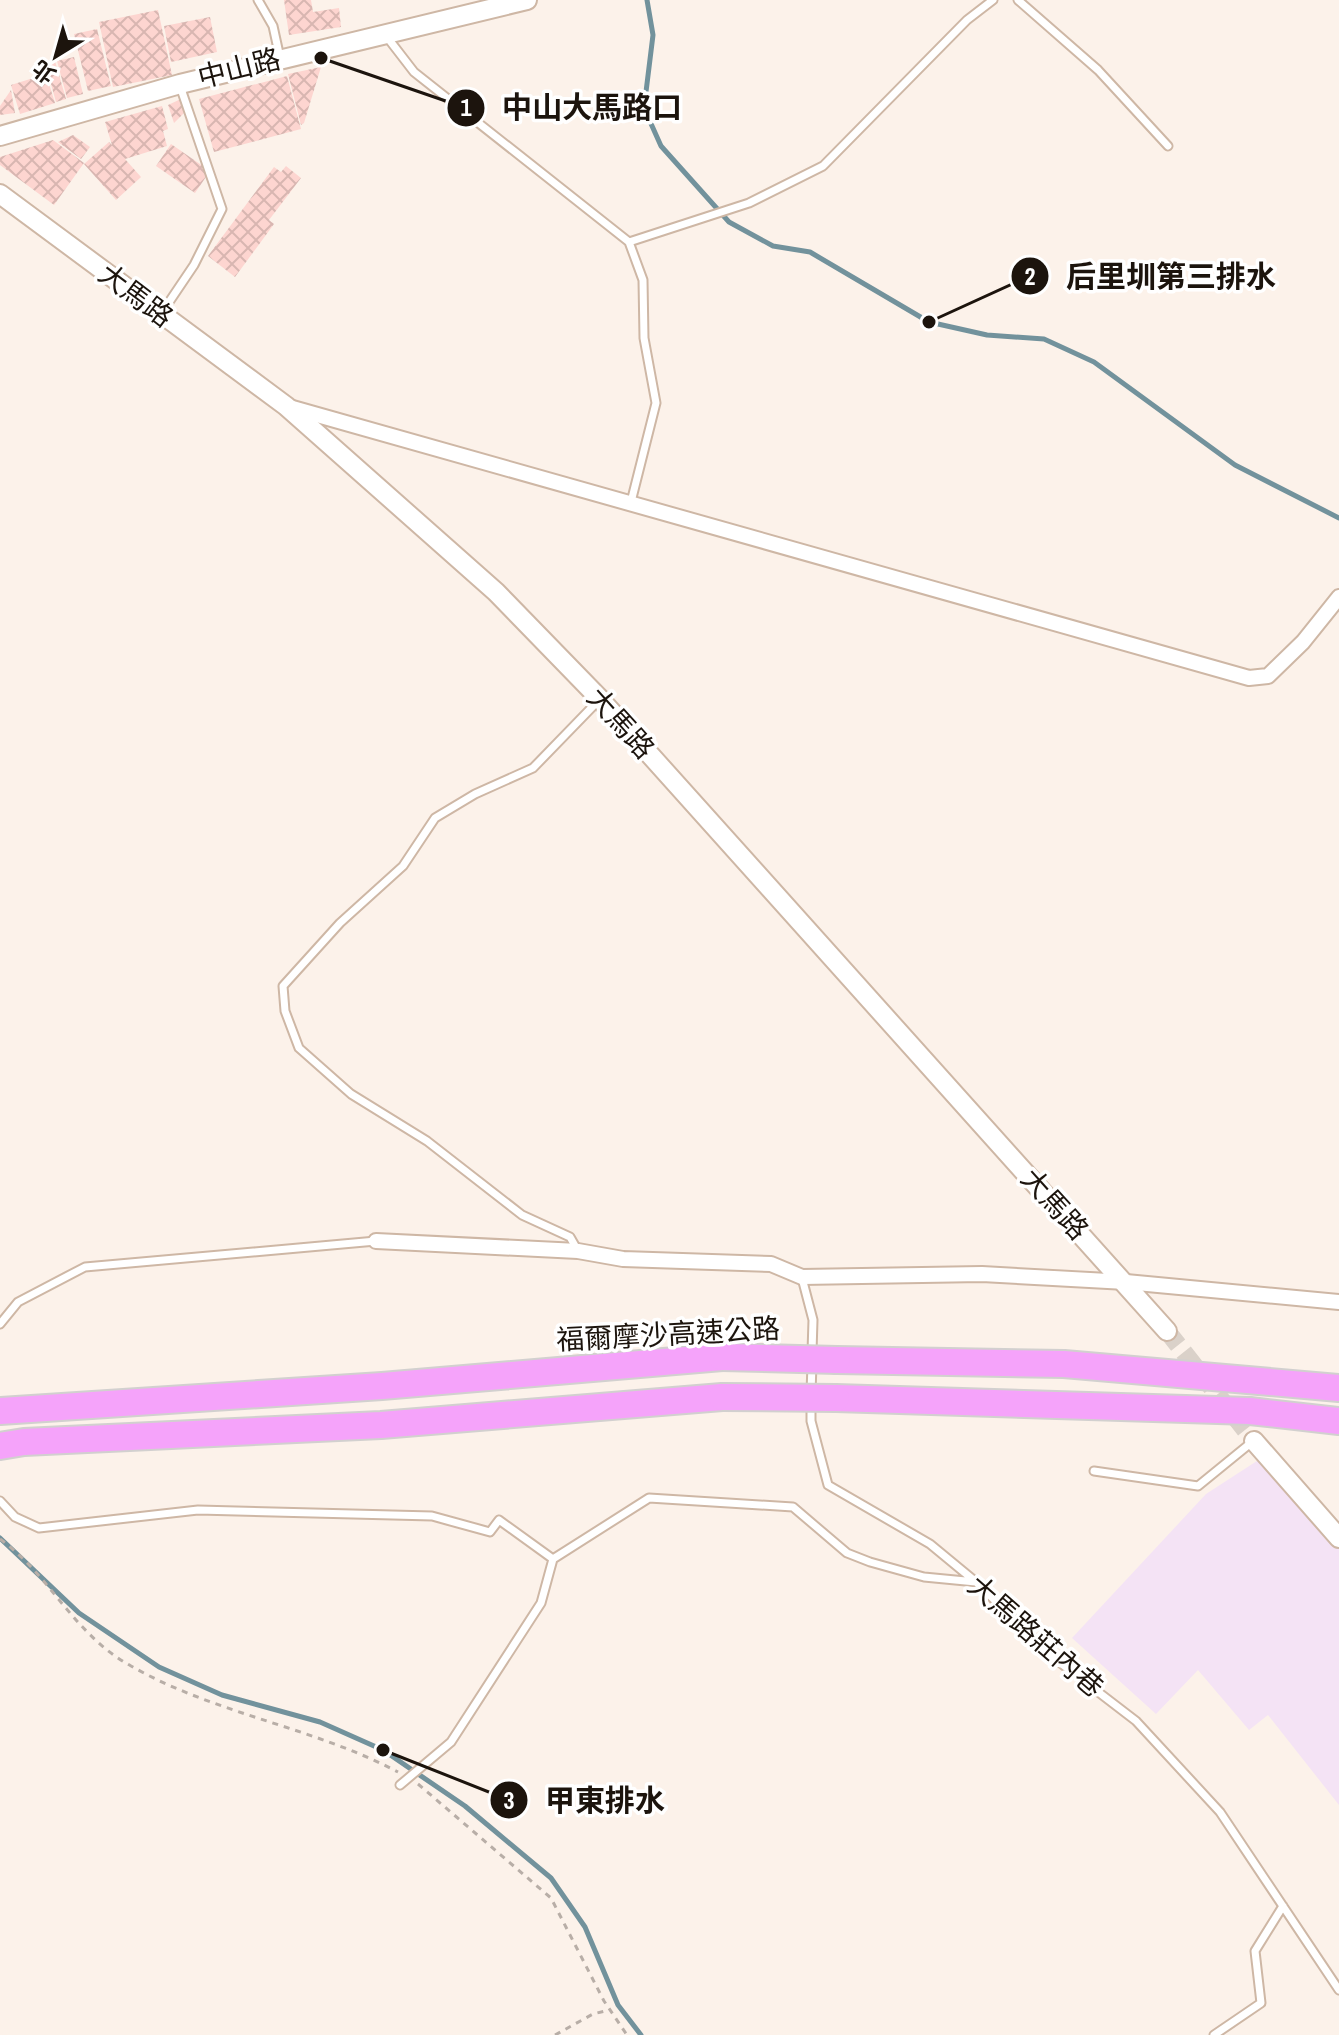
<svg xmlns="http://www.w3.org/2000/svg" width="1339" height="2035" font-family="'Archivo Narrow','Noto Sans TC',sans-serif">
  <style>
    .industrial { fill: #f4e3f5 }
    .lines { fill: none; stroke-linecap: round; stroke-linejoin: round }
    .stream { stroke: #72929c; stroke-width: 5 }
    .building { fill: url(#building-cross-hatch) }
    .tertiary-tunnel { stroke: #dad1c9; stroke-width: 18; stroke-dasharray: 18 9; stroke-linecap: butt }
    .service-casing { stroke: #ceb7a5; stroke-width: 11 }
    .minor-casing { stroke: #ceb7a5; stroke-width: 18 }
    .tertiary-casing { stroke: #ceb7a5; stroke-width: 22 }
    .motorway-casing { stroke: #d2d0cf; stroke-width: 30 }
    .path { stroke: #b8aea7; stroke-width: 3; stroke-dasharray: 6 6; stroke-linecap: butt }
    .service { stroke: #fff; stroke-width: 7 }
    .minor { stroke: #fff; stroke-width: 14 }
    .tertiary { stroke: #fff; stroke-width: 18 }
    .motorway { stroke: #f5a3fa; stroke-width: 26 }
    .motorway-bridge-casing { stroke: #d2d0cf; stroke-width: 30; stroke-linecap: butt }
    .motorway-bridge { stroke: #f5a3fa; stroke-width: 26 }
    .labels { text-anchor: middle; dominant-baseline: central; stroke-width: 7; stroke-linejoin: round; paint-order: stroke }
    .street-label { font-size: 28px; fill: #1c140d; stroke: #fff }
    .leader { fill: none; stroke: #1c140d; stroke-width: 3 }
    .callout-dot { fill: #1c140d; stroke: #fff; stroke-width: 3 }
    .mark-label { font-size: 24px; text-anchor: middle; font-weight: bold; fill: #fff }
    .callout-label { font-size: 30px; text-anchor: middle; font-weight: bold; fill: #1c140d; stroke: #fff; stroke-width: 7; stroke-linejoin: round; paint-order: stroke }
  </style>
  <defs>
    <pattern id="building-cross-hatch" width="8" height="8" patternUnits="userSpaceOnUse" patternTransform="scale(2)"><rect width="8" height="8" fill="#fdd5d0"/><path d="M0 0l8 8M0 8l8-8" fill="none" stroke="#d8b6b1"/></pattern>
  </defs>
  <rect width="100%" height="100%" fill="#fcf2ea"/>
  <path class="industrial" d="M1260 1459 1339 1549V1805L1268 1715 1249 1730 1198 1670 1156 1714 1072 1638 1206 1494Z"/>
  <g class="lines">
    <path class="stream" d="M647 0 653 35 644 108 661 146 729 222 773 246 810 252 929 322 987 335 1044 339 1094 362 1235 465 1339 518
      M0 1538 79 1613 159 1667 222 1695 320 1722 383 1750 465 1806 551 1878 585 1927 618 2005 641 2035"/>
  </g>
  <path class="building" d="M284 0H311L313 12 339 8 341 27 289 35Z
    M158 10 172 75 113 87 99 22Z
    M210 17 217 52 171 62 164 26Z
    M97 29 111 86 88 91 74 34Z
    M74 57 83 94 67 98 57 61Z
    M55 61 66 99 56 102 45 63Z
    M321 67 304 123 301 125 288 74Z
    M46 74 55 103 20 114 11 85Z
    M287 76 301 129 214 152 199 99Z
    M11 90 15 113 0 115V106Z
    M183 98 187 110 174 123 168 105Z
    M162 106 168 129 163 131 167 146 125 159 141 177 116 200 84 164 109 142 112 145 105 122Z
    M73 135 90 147 81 159 58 142Z
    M53 140 84 163 54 205 0 165V157Z
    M171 144 210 171 195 193 156 166Z
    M286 166 301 178 269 220 274 224 235 277 208 256 274 167 281 172Z"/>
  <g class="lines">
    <path class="tertiary-tunnel" d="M1167 1331 1254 1441"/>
    <defs>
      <path id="service" d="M258 0 273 26 280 58
        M1018 0 1098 70 1168 146
        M387 37 414 72 629 242 643 280 644 338 656 403 631 502
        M629 242 749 203 823 166 967 20 993 0
        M161 314 194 265 222 209 180 86
        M578 1251 570 1237 522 1215 427 1141 351 1094 299 1048 285 1011 283 986 340 923 403 866 435 818 475 794 533 768 599 700
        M802 1278 813 1320 812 1352
        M0 1324 18 1302 85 1267 376 1241
        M811 1392 812 1365
        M811 1405V1421L828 1485 930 1544 976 1582 1054 1658 1136 1721 1220 1812 1339 1990
        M1094 1471 1198 1486 1252 1442
        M0 1501 15 1517 39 1528 198 1510 432 1516 490 1532 499 1520 553 1559 649 1498 793 1507 847 1553 870 1562 924 1577 976 1582
        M400 1785 451 1742 541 1603 553 1559
        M1214 2035 1261 2003 1255 1951 1283 1906"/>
      <path id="minor" d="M289 407 1249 678 1268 676 1303 642 1339 597
        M376 1241 578 1251 623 1259 771 1264 802 1277 982 1274 1126 1282 1339 1302"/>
      <path id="tertiary" d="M0 136 180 84 527 0
        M0 194 286 406 496 592 600 699 1167 1331
        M1254 1441 1339 1538"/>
      <path id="motorway" d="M837 1360 1064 1364 1339 1388
        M836 1398 1250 1411 1339 1421
        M0 1411 382 1386 722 1357
        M0 1446 24 1442 381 1425 722 1397"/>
    </defs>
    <use href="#service" class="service-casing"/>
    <use href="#minor" class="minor-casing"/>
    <use href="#tertiary" class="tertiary-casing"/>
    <use href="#motorway" class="motorway-casing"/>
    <path class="path" d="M0 1539C50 1575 73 1634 131 1666 215 1714 313 1727 398 1772
      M418 1784 551 1898 604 2001 627 2035
      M555 2035 593 2014 609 2010"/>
    <use href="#service" class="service"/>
    <use href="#minor" class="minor"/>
    <use href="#tertiary" class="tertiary"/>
    <use href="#motorway" class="motorway"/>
    <defs>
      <path id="motorway-bridge" d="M722 1357 837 1360
        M722 1397 836 1398"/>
    </defs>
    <use href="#motorway-bridge" class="motorway-bridge-casing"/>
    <use href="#motorway-bridge" class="motorway-bridge"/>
  </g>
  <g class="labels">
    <g class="street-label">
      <text transform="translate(239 68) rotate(-14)">中山路</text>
      <text transform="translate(136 295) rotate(37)">大馬路</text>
      <text transform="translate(621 723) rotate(48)">大馬路</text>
      <text transform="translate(1055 1204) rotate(48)">大馬路</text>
      <text transform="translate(668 1334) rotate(-3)">福爾摩沙高速公路</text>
      <text transform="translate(1036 1636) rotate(41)">大馬路莊內巷</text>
    </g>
  </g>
  <path class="leader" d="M321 58L466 108M929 322L1030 276M383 1750L509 1800"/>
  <g class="callout-dot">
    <circle cx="321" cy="58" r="8"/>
    <circle cx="929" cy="322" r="8"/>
    <circle cx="383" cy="1750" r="8"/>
    <circle cx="466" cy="108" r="20"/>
    <circle cx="1030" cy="276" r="20"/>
    <circle cx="509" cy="1800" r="20"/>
  </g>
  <g class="mark-label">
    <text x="466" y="116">1</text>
    <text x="1030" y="285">2</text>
    <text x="509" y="1809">3</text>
  </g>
  <g class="callout-label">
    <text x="592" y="118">中山大馬路口</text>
    <text x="1171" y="287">后里圳第三排水</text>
    <text x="605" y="1811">甲東排水</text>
  </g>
  <g transform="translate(56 56) rotate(217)" stroke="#ffffff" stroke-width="6" paint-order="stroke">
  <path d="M0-6L14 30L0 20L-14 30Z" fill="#1c140d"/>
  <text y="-12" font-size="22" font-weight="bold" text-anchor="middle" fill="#1c140d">北</text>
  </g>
</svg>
